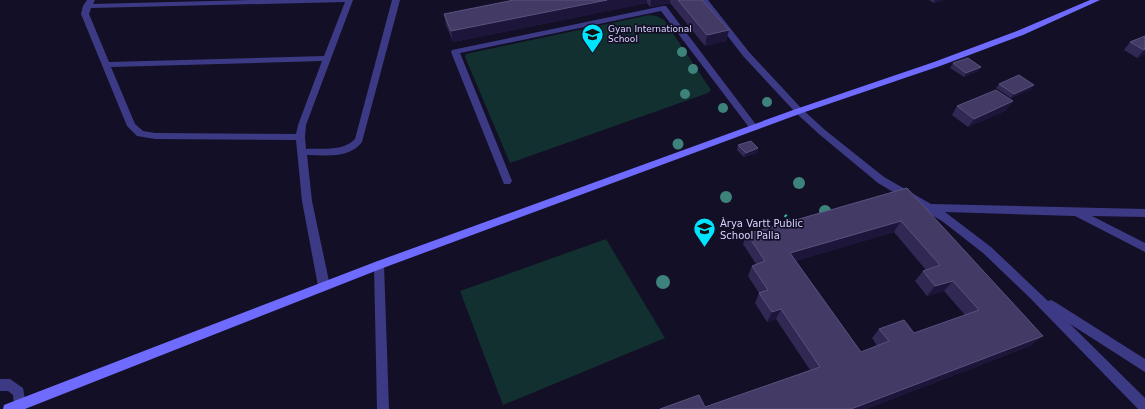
<svg xmlns="http://www.w3.org/2000/svg" width="1145" height="409" font-family="'DejaVu Sans',sans-serif">
  <style>
    .green { fill: #12302f }
    .lines { fill: none; stroke-linecap: round; stroke-linejoin: round }
    .path { stroke: #2fb8b0; stroke-width: 3; stroke-dasharray: 2 3.5; stroke-linecap: butt }
    .lane { fill: #3d3a85; fill-rule: evenodd }
    .street { fill: #3d3a85; fill-rule: evenodd }
    .secondary { fill: #6f6bff; fill-rule: evenodd }
    .tree { fill: #3d827b }
    .wall { fill: #312854; fill-rule: evenodd }
    .shaded-wall { fill: #1d163a }
    .building { fill: #433a66; stroke: #5a527e; fill-rule: evenodd }
    .labels { text-anchor: middle; dominant-baseline: central; stroke-width: 3.5; stroke-linejoin: round; paint-order: stroke }
    .far-poi-label { font-size: 9px; fill: #d9d4ff; stroke: #130f26; text-anchor: start }
    .poi-label { font-size: 10px; fill: #d9d4ff; stroke: #130f26; text-anchor: start }
  </style>
  <rect width="100%" height="100%" fill="#130f26"/>
  <path class="green" d="M649 15 657 16 664 20 711 90 708 93 510 163 465 57 466 54Z
    M606 239 665 338 503 405 460 291Z"/>
  <g class="lines">
    <path class="path" d="M785 215 792 224"/>
    <path class="lane" d="M700 0H708L749 52 802 109 803 111 802 113H796L743 56Z
      M663 6H666L757 126 758 128 757 130H751L661 11 460 53 512 181 510 184H504L451 52 452 50Z
      M379 261 383 262 384 265 389 409H377L374 265 375 262Z"/>
    <path class="street" d="M87 0H95L93 4 251 0H353L306 125 305 137 306 149C322 148 343 152 355 139L392 0H400L362 142C349 159 326 155 307 155L312 201 330 286 328 289 324 291 320 289 318 286 302 201 296 140 155 139 137 136 127 126 81 14 83 6ZM345 2 324 56 109 62 89 14 91 8ZM322 61 298 125 296 134 155 133 143 131 135 124 111 67Z
      M799 108 802 109 825 130 884 177 931 204 1145 209V217L1092 216 1145 243V252L1075 216 945 212 991 247 1048 301 1051 300 1055 302 1145 359V372L1070 324 1145 398V409H1138L1030 298 983 253 942 221 878 183 819 134 796 113 795 111Z
      M0 379H10L23 388 26 405 25 409H12L14 404 13 395 8 391H0Z"/>
    <path class="secondary" d="M1090 0H1100L1023 35 940 66 802 113 383 268 25 409H3L4 405 9 403 375 262 796 109 934 62 1017 31Z"/>
  </g>
  <g class="tree">
    <circle cx="682" cy="52" r="5"/>
    <circle cx="693" cy="69" r="5"/>
    <circle cx="685" cy="94" r="5"/>
    <circle cx="767" cy="102" r="5"/>
    <circle cx="723" cy="108" r="5"/>
    <circle cx="678" cy="144" r="5.5"/>
    <circle cx="799" cy="183" r="6"/>
    <circle cx="726" cy="197" r="6"/>
    <circle cx="825" cy="211" r="6"/>
    <circle cx="663" cy="282" r="7"/>
  </g>
  <path class="wall" d="M514 0H702L729 30 726 41 705 46 670 3 650 7 647 3 453 42 446 25 444 14Z
    M929 0H943L934 3Z
    M1145 36V54L1137 58 1124 50 1130 42Z
    M953 63 981 67 978 71 964 77 950 68Z
    M999 84 1031 89 1011 98 996 88Z
    M957 106 1007 110 968 127 952 115Z
    M738 145 758 148 757 153 744 157 737 150Z
    M907 188 1032 345 866 409H660L705 407 810 370 776 319 767 322 755 303 759 293 748 276 752 266 756 264 743 244 747 234ZM894 232 926 270 923 271 915 281 927 296 944 291 965 315 914 333 879 329 872 338 877 346 861 352 795 261Z"/>
  <path class="shaded-wall" d="M607 0H647V3L453 42 451 31Z
    M651 0H670V3L650 7Z
    M935 0H943L934 3Z
    M729 30 726 41 705 46 707 35Z
    M1145 49V54L1137 58 1144 50Z
    M981 67 978 71 964 77 966 73Z
    M1034 85 1031 89 1011 98 1014 94Z
    M1013 101 1007 110 968 127 974 119Z
    M758 148 757 153 744 157 746 153Z
    M901 221 894 232 785 264 790 253Z
    M953 281 944 291 927 296 935 286Z
    M781 309 776 319 767 322 772 312Z
    M1043 336 1032 345 866 409H851Z"/>
  <path class="building" d="M514 0H607L451 31 444 14Z
    M678 0H702L729 30 707 35Z
    M1145 36V49L1144 50 1130 42Z
    M968 58 981 67 966 73 953 63Z
    M1019 75 1034 85 1014 94 999 84Z
    M996 90 1013 101 974 119 957 106Z
    M751 141 758 148 746 153 738 145Z
    M907 188 1043 336 851 409H660L699 395 705 407 820 367 781 309 772 312 759 293 768 290 752 266 765 261 747 234ZM901 221 940 265 923 271 935 286 953 281 979 310 914 333 904 320 879 329 889 341 861 352 790 253Z"/>
  <defs>
    <symbol id="school-pin" viewBox="-11 -11 22 30"><path d="M0 17L-7.5 6A9.5 9.5 0 1 1 7.5 6Z" fill="#00e5ff" stroke="#130f26"/><path d="M0-5L7-2L0 1L-7-2ZM-4 1L0 2.5L4 1V4Q0 6-4 4Z" fill="#111"/></symbol>
  </defs>
  <g fill-rule="evenodd">
    <use href="#school-pin" x="580" y="22" width="25" height="34"/>
    <use href="#school-pin" x="692" y="216" width="25" height="34"/>
  </g>
  <g class="labels">
    <g class="far-poi-label">
      <text x="608" y="29">Gyan International<tspan x="608" dy="10">School</tspan></text>
    </g>
    <g class="poi-label">
      <text x="720" y="223">Àrya Vartt Public<tspan x="720" dy="12">School Palla</tspan></text>
    </g>
  </g>
</svg>
